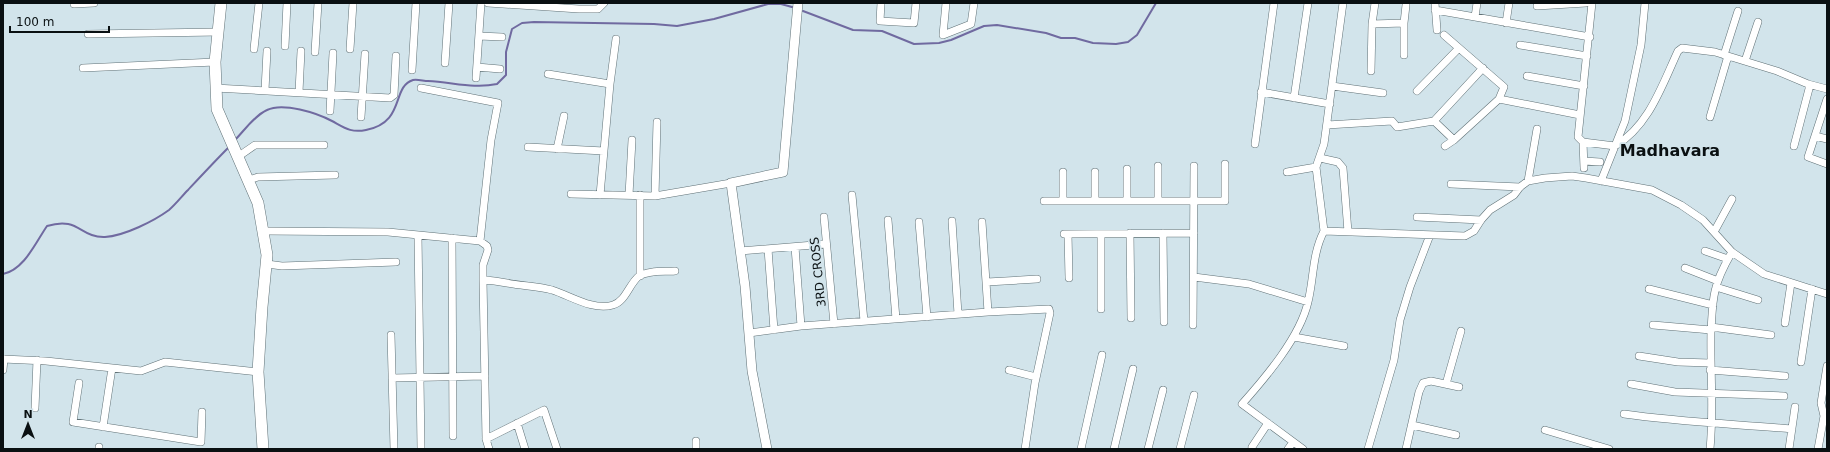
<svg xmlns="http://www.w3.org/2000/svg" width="1830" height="452" font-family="'DejaVu Sans',sans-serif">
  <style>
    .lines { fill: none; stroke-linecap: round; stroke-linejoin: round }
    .stream { stroke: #706aa0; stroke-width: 2 }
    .minor-casing { stroke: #607176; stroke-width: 8 }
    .tertiary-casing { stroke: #607176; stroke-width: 10 }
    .secondary-casing { stroke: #607176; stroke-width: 12 }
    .minor { stroke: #fff; stroke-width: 7 }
    .tertiary { stroke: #fff; stroke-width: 9 }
    .secondary { stroke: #fff; stroke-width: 11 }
    .labels { text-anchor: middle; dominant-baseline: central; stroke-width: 3.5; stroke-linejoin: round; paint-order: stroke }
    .street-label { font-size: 12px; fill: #0a1012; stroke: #d2e4eb }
    .district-label { font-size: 16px; font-weight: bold; fill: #0a1012; stroke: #d2e4eb }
  </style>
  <rect width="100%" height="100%" fill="#d2e4eb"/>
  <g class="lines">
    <path class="stream" d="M803 11 853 30 882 31 914 44 939 43 951 40 984 26 997 25 1046 33 1061 38H1075L1093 43 1116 44 1128 42 1137 35 1156 3
      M234 141C244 131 254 116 267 110 283 102 317 113 332 121 345 128 351 133 366 130 406 122 391 87 413 80 417 79 424 81 428 81 452 82 474 89 497 84L506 75V52L512 29 522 23 534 22 654 24 677 26 714 19 768 4H781L792 7
      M3 274C24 270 36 242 47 226 79 216 80 238 105 237 124 236 154 221 169 210 176 204 182 196 188 190 202 175 215 161 229 147"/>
    <defs>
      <path id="minor" d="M488 3 579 9H598L604 3
        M881 3 880 21 914 23 916 3
        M946 3 943 35 971 24 974 3
        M1343 3 1324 144 1316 167 1324 231 1465 236 1474 231 1481 220 1490 210 1514 195 1520 187 1528 181 1545 178 1572 176 1586 178 1652 190 1681 205 1703 220 1732 252 1764 274 1827 294
        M1435 3 1437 30
        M1592 3 1578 137 1583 142 1615 146C1649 126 1662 85 1678 51L1682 48 1715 52 1777 71 1808 84 1827 89
        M74 4 94 3
        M1537 6 1586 3
        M1435 10 1590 37
        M1475 17 1477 3
        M1506 23 1509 3
        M1372 24 1404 23 1406 5
        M88 34 219 32
        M479 36 502 37
        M1520 45 1587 56
        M285 46 287 3
        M254 49 259 3
        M350 49 353 3
        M315 52 318 3
        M1404 55V23
        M1724 55 1738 11
        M1745 61 1758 22
        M445 63 449 3
        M477 67 500 69
        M83 68 215 62
        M412 70 416 3
        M1371 71 1372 24 1375 3
        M548 74 610 84
        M1527 76 1584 86
        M476 78 481 3
        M1332 86 1383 93
        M215 88 390 98 394 95 396 56
        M421 88 498 103 491 140 480 241
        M265 90 267 51
        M1417 91 1459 48
        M299 92 301 51
        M1261 92 1330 104
        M1294 98 1308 3
        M1499 99 1580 115
        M1827 99 1808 157 1827 164
        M330 111 333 53
        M361 117 365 54
        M1710 117 1728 56
        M1434 121 1483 68
        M1327 125 1392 121 1397 127 1434 121 1454 140 1499 99 1504 87 1444 35
        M1815 136 1827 139
        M1583 142 1584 168
        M1255 144 1274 3
        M1445 146 1454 140
        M1794 146 1810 85
        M528 147 604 151
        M557 149 564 116
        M239 156 255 145H324
        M1320 158 1338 162 1343 168 1348 232
        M1584 161 1600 162
        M1158 166V201
        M1127 169V201
        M1287 172 1316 167
        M249 180 258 177 335 175
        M1528 181 1537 129
        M1601 181 1625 121 1641 45 1645 3
        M1451 184 1520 187
        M571 194 655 196 731 183
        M600 195 610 84 616 39
        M629 195 632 140
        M640 195V276
        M852 195 864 321
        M655 196 657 122
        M1044 201H1225V164
        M1063 201V172
        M1095 201V172
        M824 217 834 324
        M1417 217 1481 220
        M888 220 896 319
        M952 221 958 314
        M919 222 927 317
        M982 222 988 312
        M264 231 388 232 480 241 487 246 488 250 483 265V280C492 280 499 282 507 283 522 286 537 286 552 290 571 296 593 311 613 305 626 301 629 284 639 276 649 270 664 272 675 271
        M1714 232 1732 199
        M1130 233 1131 318
        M1163 233 1164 322
        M1064 234 1194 233
        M1068 234 1069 278
        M1101 234V309
        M418 235 421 449
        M452 238 453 436
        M795 247 801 326
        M768 249 774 330
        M740 251 826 244
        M1705 251 1728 259
        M267 264 282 266 396 262
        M1685 268 1718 281
        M1194 277 1249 284 1308 302
        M483 280 486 439 489 449
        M987 282 1037 279
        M1716 287 1758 300
        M1649 289 1713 305
        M1785 323 1791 283
        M1193 325 1194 166
        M1653 325 1711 330
        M1711 327 1771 335
        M749 333 801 326 988 312 1049 309 1050 313 1035 383 1025 449
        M391 335 394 449
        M1294 337 1344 346
        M1639 356 1678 362 1710 363
        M3 359 46 361 141 371 165 362 258 372
        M1801 362 1812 289
        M3 370 4 359
        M1009 370 1036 377
        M1710 370 1785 376
        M392 378 485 376
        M79 383 73 422 201 442 202 412
        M1446 384 1461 331
        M1631 384 1675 392 1784 396
        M35 408 37 360
        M1624 414C1680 422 1736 424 1792 429
        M517 423 525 449
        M1412 425 1456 435
        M103 427 112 368
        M1545 430 1609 449
        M486 439 544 410 557 449
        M696 441V449
        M1252 447 1268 423
        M99 449V447
        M1081 449 1102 355
        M1114 449 1133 369
        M1148 449 1163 390
        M1180 449 1194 395
        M1288 449 1293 442
        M1303 449 1242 404C1266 377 1300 337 1308 302 1314 278 1312 254 1324 231
        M1368 449 1394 360 1400 320 1410 287 1430 235
        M1406 449 1419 392 1423 383 1431 381 1459 387
        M1710 449C1714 409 1710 370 1711 330 1712 317 1712 304 1715 291 1718 277 1725 264 1732 252
        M1789 449 1795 407
        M1818 449 1824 416 1821 403 1827 366"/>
      <path id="tertiary" d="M767 449 752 371 745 286 731 183 783 172 798 3"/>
      <path id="secondary" d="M221 3 215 62 217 109 258 203 267 255 262 307 258 372 263 449"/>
    </defs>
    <use href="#minor" class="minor-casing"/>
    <use href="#tertiary" class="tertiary-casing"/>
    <use href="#secondary" class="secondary-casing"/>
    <use href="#minor" class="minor"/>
    <use href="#tertiary" class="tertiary"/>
    <use href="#secondary" class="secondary"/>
  </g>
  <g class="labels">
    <g class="street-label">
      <text transform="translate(818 272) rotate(-96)">3RD CROSS</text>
    </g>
    <g class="district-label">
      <text x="1670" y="150">Madhavara</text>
    </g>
  </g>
  <rect width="1830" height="452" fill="none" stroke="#0a1012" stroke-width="8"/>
  <g transform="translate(28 424)" stroke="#d2e4eb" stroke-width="3" paint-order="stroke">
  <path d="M0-3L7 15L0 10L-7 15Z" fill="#0a1012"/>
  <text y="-6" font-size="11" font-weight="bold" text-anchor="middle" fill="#0a1012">N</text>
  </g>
  <path d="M10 26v6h99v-6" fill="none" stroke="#0a1012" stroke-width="2"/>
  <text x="16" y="26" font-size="12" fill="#0a1012" stroke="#d2e4eb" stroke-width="3" paint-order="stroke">100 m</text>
</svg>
